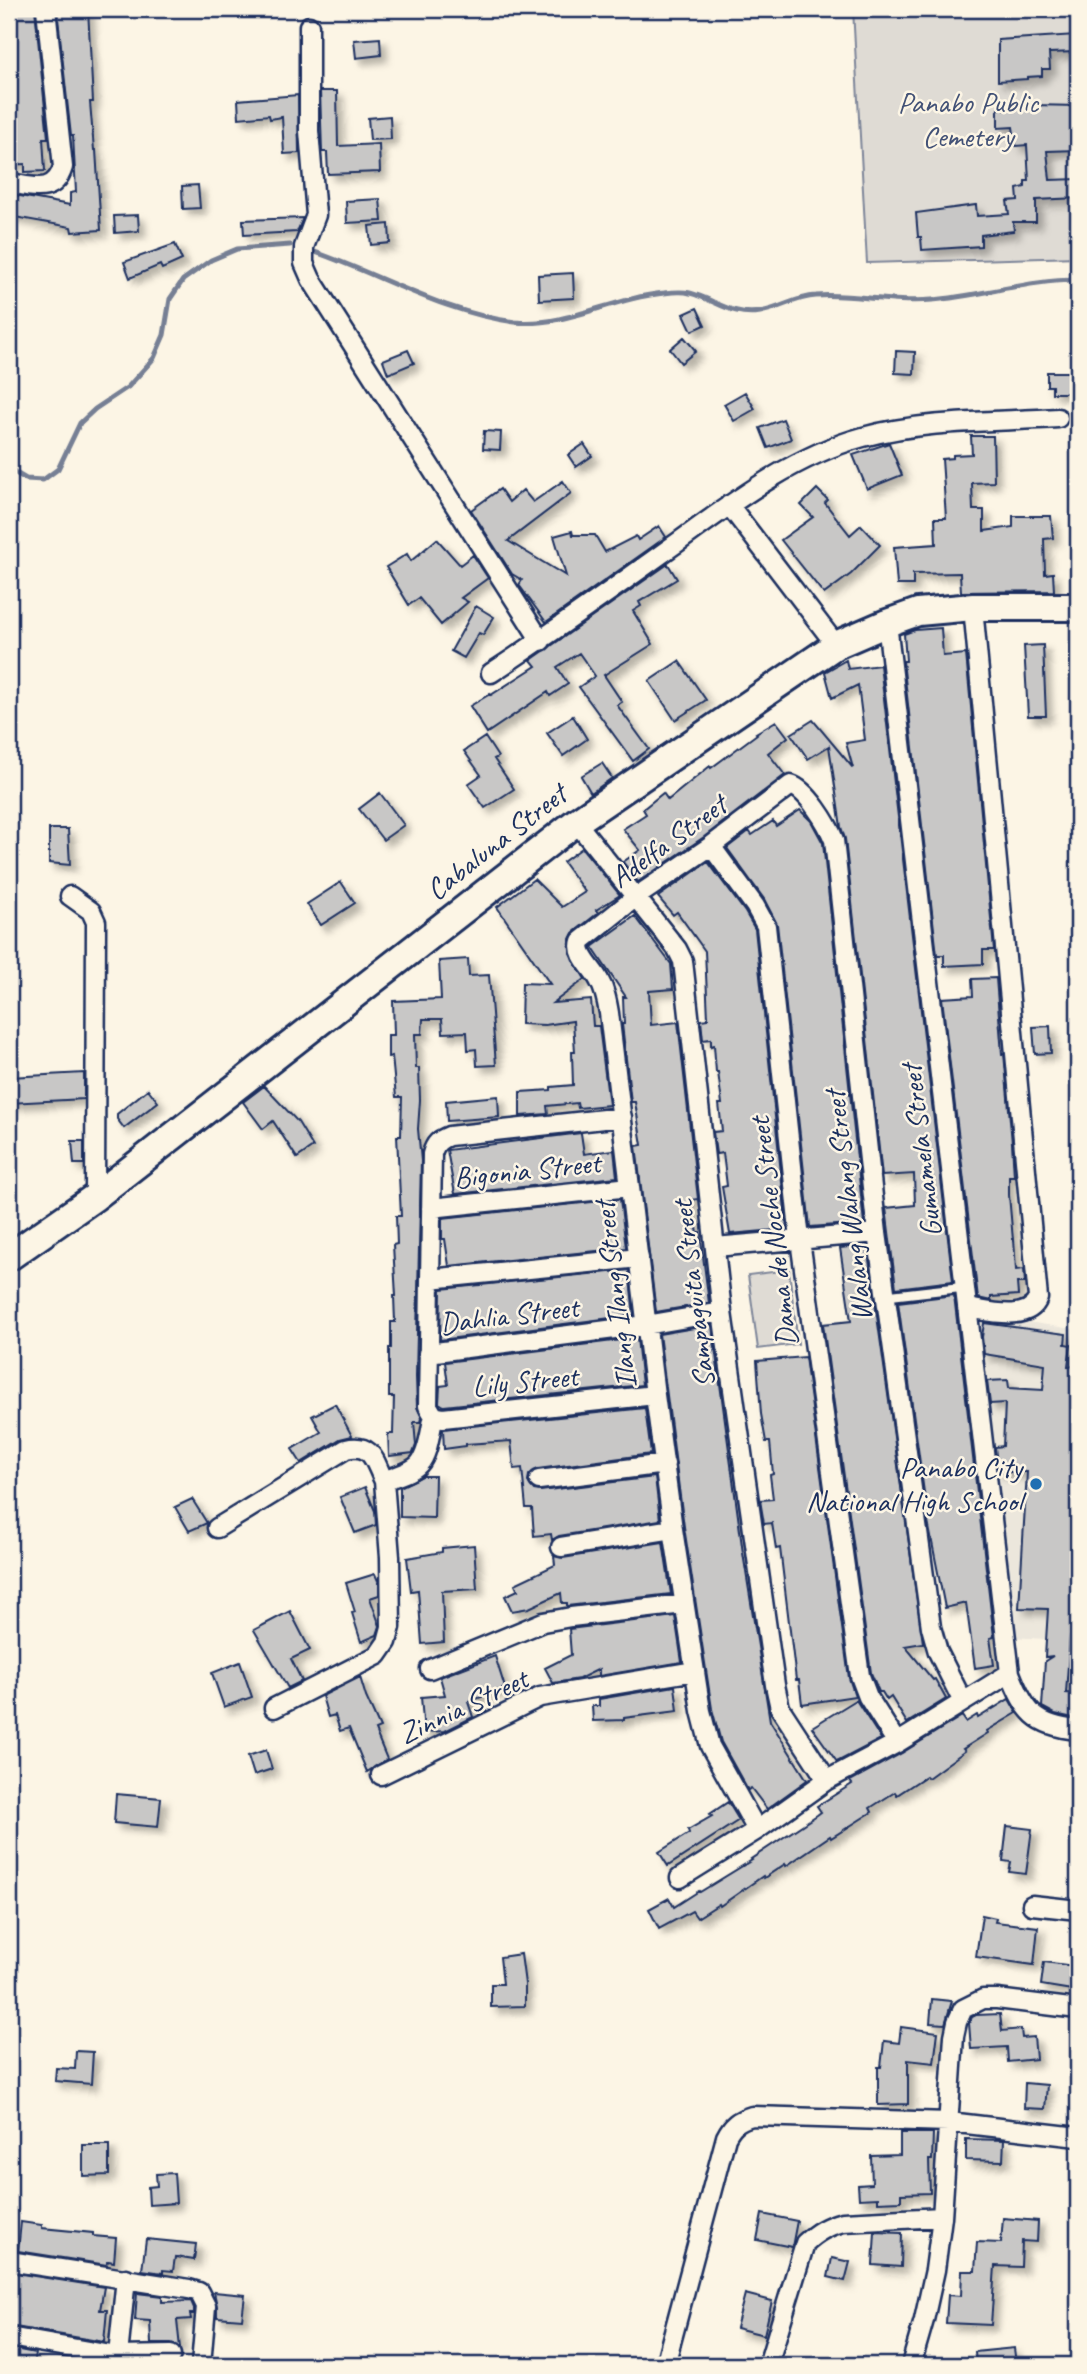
<svg xmlns="http://www.w3.org/2000/svg" width="1087" height="2374" font-family="Caveat,sans-serif">
  <style>
    .built { fill: #ece7dc }
    .green { fill: #dfdbd4; stroke: #7d8599; stroke-width: 2 }
    .lines { fill: none; stroke-linecap: round; stroke-linejoin: round }
    .stream { stroke: #767f94; stroke-width: 5 }
    .building { fill: #c8c7c6; stroke: #1b2f5e; stroke-width: 2; filter: url(#shadow) }
    .service-casing { stroke: #1b2f5e; stroke-width: 14 }
    .minor-casing { stroke: #1b2f5e; stroke-width: 23 }
    .secondary-casing { stroke: #1b2f5e; stroke-width: 32 }
    .service { stroke: #fcf5e5; stroke-width: 9 }
    .minor { stroke: #fcf5e5; stroke-width: 18 }
    .secondary { stroke: #fcf5e5; stroke-width: 26 }
    .poi-dot { fill: #1f6fb2; stroke: #fcf5e5; stroke-width: 2.5 }
    .labels { text-anchor: middle; dominant-baseline: central; stroke-width: 5; stroke-linejoin: round; paint-order: stroke }
    .park-label { font-size: 30px; fill: #425176; stroke: #fcf5e5 }
    .street-label { font-size: 30px; fill: #1b2f5e; stroke: #fcf5e5 }
    .poi-label { font-size: 30px; fill: #1b2f5e; stroke: #fcf5e5; text-anchor: end }
  </style>
  <defs>
    <filter id="shadow"><feDropShadow dx="6" dy="6" stdDeviation="3.5" flood-color="#0004"/></filter>
  </defs>
  <rect width="100%" height="100%" fill="#fcf5e5"/>
  <filter id="ink" filterUnits="userSpaceOnUse"><feTurbulence type="fractalNoise" baseFrequency=".0143" numOctaves="2"/><feDisplacementMap in="SourceGraphic" scale="14" xChannelSelector="R" yChannelSelector="G"/><feConvolveMatrix kernelMatrix="1 2 1 2 8 2 1 2 1" color-interpolation-filters="sRGB"/></filter>
  <g filter="url(#ink)">
    <path class="built" d="M972 1313 1078 1330V1723L1041 1719 1045 1639 1012 1637Z"/>
    <path class="green" d="M853 9H1078V257L867 263Z
      M789 1270 798 1344 758 1349 748 1275Z"/>
    <g class="lines">
      <path class="stream" d="M315 252C381 275 444 313 515 322 566 327 612 298 664 293 672 292 683 291 690 293 714 299 733 317 760 312 780 309 795 297 816 296 854 293 893 304 932 300 981 296 1029 280 1078 280
        M9 469 26 479 43 480 58 469 80 423 95 409 128 387 154 358 164 335 170 299 183 280 211 260 237 249 290 245"/>
    </g>
    <path class="building" d="M9 9H35L48 138H43L45 171 25 172V164L9 165Z
      M57 9H88L93 102H90L94 150H96L101 230 72 232 71 227 9 216V194L70 205V193L76 192 73 136H71Z
      M1076 35V52L1049 53 1050 69H1042V76L1027 77V79L998 81V40Z
      M380 38 381 55 356 58 354 40Z
      M320 91H337L338 146 379 144 380 172 328 174 327 152H322Z
      M298 95 299 153 284 154 282 117 270 119 269 115 239 118 238 100Z
      M1033 105 1078 106V150L1047 151 1050 180 1078 179V198L1036 200V222H1013L1014 231 981 235V246L922 250 921 237H918L916 213 976 205 977 216 1009 214 1007 201 1018 200 1017 189 1025 187V181H1029L1027 145 1016 146 1013 127 998 128V109L1024 108V106Z
      M390 116 391 139 370 140 368 118Z
      M198 185 200 208 183 209 182 186Z
      M380 199 382 221 347 223 346 201Z
      M138 215 139 231 115 233 114 216Z
      M303 218 297 232 244 235 243 220Z
      M389 224 390 243 371 245 369 226Z
      M175 244 182 260 162 269 160 265 130 278 124 262Z
      M573 273 574 298 539 300 538 275Z
      M697 308 705 325 692 331 684 314Z
      M684 337 696 351 681 363 670 349Z
      M408 350 414 363 388 374 383 360Z
      M896 351 915 352 914 374 895 373Z
      M1047 372H1078V393H1052V386H1047Z
      M745 392 755 409 734 421 724 404Z
      M783 419 791 439 768 448 760 428Z
      M484 431 501 432 500 450 483 449Z
      M971 436H993L994 482 972 483 973 510H984V531L1013 527V516H1051L1053 538 1044 539 1045 574 1053 573 1054 591 961 592 960 573 913 574V585H897L894 547 936 544 935 518H946L942 459 953 458V455L972 454Z
      M889 443 902 475 867 489 853 455Z
      M584 444 592 456 576 467 568 455Z
      M563 481 571 493 508 541 566 576 554 536 572 531 573 535H595L605 552 636 536 638 540 659 526 666 537 546 622 519 585 522 580 512 574 471 510 500 489 509 502 523 490 533 502Z
      M817 489 828 500 825 503 850 535 861 525 880 545 851 574 824 594 781 540 813 517 801 505Z
      M437 539 460 565 473 555 488 578 461 598 468 602 441 625 419 598 409 605 386 567 407 554 411 561Z
      M668 564 677 579 639 602 641 606 633 611 653 644 604 675 622 702 617 705 649 749 633 761 579 687 595 676 579 653 557 667 568 684 550 696 548 692 487 733 470 706 490 694 491 695 536 666 531 660Z
      M476 606 494 617 483 635 479 633 464 658 451 651Z
      M941 628 943 656 966 654 994 950H983V964L944 966V955H937L903 661H906L904 634 915 630Z
      M1043 645 1046 716H1028L1024 646Z
      M846 660 848 669 880 665 953 1281 896 1288 886 1208 915 1205 914 1174 882 1176 845 839 841 827 829 746 808 759 791 734 813 720 853 768 846 743 865 740 858 685 832 698 825 672Z
      M679 661 706 700 675 720 649 681Z
      M573 716 587 739 563 756 547 733Z
      M776 721 788 737 768 753 785 775 704 837 638 882 623 862 640 850 623 829 646 814 643 809 663 793 668 800 710 766 711 768 757 734 756 733Z
      M485 737 498 757 494 759 514 789 485 808 468 784 481 775 464 751Z
      M602 763 612 778 591 793 581 776Z
      M380 793 404 825 383 840 359 809Z
      M800 810 811 821 823 843 864 1223 810 1227 777 924 764 899 727 848 749 831 752 835 773 821 776 826Z
      M49 829H68L70 865 49 863Z
      M582 848 620 895 596 910 598 913 573 933 570 939V953L585 979 553 1003 591 1000 593 1026H599L609 1105 578 1108 577 1103 547 1106 548 1114 520 1116V1092L551 1090V1087L573 1085 572 1052H575L573 1021 545 1025 521 1024 522 983 550 984 497 907 534 879 562 907 585 892 563 862Z
      M708 862 745 912 755 929 787 1229 730 1234 722 1187 727 1186 723 1153 716 1154 713 1132 722 1131 719 1104H722L718 1072H716L714 1045 711 1046V1039L703 1040 701 1020 708 1019 705 951 677 912 673 915 658 897Z
      M341 882 355 903 321 925 307 904Z
      M635 916 671 964 673 989 649 991 651 1025 678 1022 698 1199 691 1200 698 1233 700 1232 709 1303 656 1312 636 1146 642 1145 635 1102H631L622 1024H624L623 997H626L592 947Z
      M468 959 469 976 489 975 496 1065 477 1066 476 1049 468 1050 467 1032 443 1033 442 1019H423L422 1034H415L416 1068H419L420 1100 418 1129 421 1161 416 1377 417 1407 422 1418 421 1422H414L416 1445 413 1453 389 1456 388 1434H393L394 1397H389V1348H391V1322H395L394 1296H396L393 1245 397 1244 396 1216H401L397 1136H401L402 1097H396L392 1056 388 1057V1035H394L393 1001 441 999 439 961Z
      M996 978 1002 1054 1004 1053 1012 1143 1014 1176H1009V1195L1013 1240 1014 1239 1016 1270 1024 1269 1025 1283H1017L1018 1295 991 1297V1301L978 1298 942 998 973 996 972 979Z
      M1050 1026 1051 1053 1035 1054 1033 1027Z
      M84 1073V1099L9 1103V1077Z
      M264 1086 298 1122 313 1147 297 1158 273 1121 263 1129 243 1102Z
      M148 1089 158 1102 124 1128 117 1119V1114Z
      M498 1096 499 1117 447 1121 446 1101Z
      M581 1133 584 1154 614 1150 617 1177 455 1194 447 1150Z
      M72 1141H84V1164H74Z
      M620 1199 626 1248 449 1266 445 1239H442V1218Z
      M867 1245 923 1643 905 1646 933 1680 935 1679 946 1699 907 1723 891 1697 887 1700 882 1692H879L871 1673 823 1324 851 1321 840 1248Z
      M629 1270 634 1315 440 1340 441 1289Z
      M954 1295 994 1637 990 1638 994 1665 975 1668 966 1603 945 1608 928 1522 898 1302Z
      M984 1323 1066 1334 1065 1344 1071 1345 1068 1366 1078 1367 1076 1526H1078V1637L1070 1636 1066 1693 1078 1694V1719L1055 1714 1042 1707 1045 1661 1053 1656 1045 1657 1048 1609 1019 1608 1027 1472H998L995 1447 1003 1446 1005 1403 990 1404 987 1381 1008 1380 1009 1388 1043 1390 1045 1364 984 1354 982 1337Z
      M712 1325 743 1553 770 1721 807 1780 767 1809 751 1788 748 1790 746 1787 721 1742 712 1709 684 1527 659 1334Z
      M637 1338 642 1385 444 1406 439 1403 440 1386 448 1385 445 1362Z
      M805 1357 849 1678 855 1696 802 1704 799 1680H796L780 1548 776 1549 772 1523 764 1524 760 1500 773 1499 770 1475 773 1474 770 1442H766L761 1414 757 1361Z
      M335 1404 352 1436 340 1439 301 1463 292 1449 321 1432 312 1416Z
      M645 1408 651 1454 538 1469 529 1475 528 1482 534 1490 540 1491 655 1477 660 1520 559 1536 552 1540 551 1534 534 1536 532 1508H526L522 1468 514 1469 511 1441 466 1444V1446L444 1449 443 1429Z
      M422 1476H435L434 1518 400 1517V1487Z
      M365 1487 375 1511 376 1525 355 1533 340 1497Z
      M192 1499 207 1523 189 1531 175 1507Z
      M663 1542 671 1594 567 1606V1603H562L561 1593 529 1608 512 1611 505 1596 518 1590 515 1584 555 1565 554 1556 563 1558Z
      M474 1545 477 1589 442 1591 444 1642 422 1644 418 1590 411 1591 407 1558 442 1552V1548Z
      M375 1574 379 1583V1595L370 1598 380 1626 377 1635 361 1642 352 1613 355 1612 346 1583Z
      M290 1611 310 1650 291 1659 302 1681 288 1688 254 1630Z
      M675 1616 682 1662 599 1676V1669L579 1679 553 1683 545 1668 571 1655 569 1629Z
      M495 1656 505 1688 468 1702 473 1717 445 1731 424 1732 421 1697 445 1695 440 1677Z
      M240 1662 252 1697 224 1707 212 1673Z
      M360 1677 366 1697 380 1728 375 1730 387 1759 367 1772 349 1728 340 1731 335 1715 328 1717 322 1696Z
      M675 1686 678 1711 624 1718V1720L593 1721 592 1706H599V1699Z
      M1009 1699 1017 1713 987 1731 988 1733 963 1749 965 1751 928 1778 926 1776 897 1795 895 1792 870 1808 872 1812 831 1838 830 1836 786 1866 785 1864 764 1878 763 1876 720 1906 719 1904 697 1918 692 1911 659 1929 649 1909 669 1898 674 1907 699 1891 700 1892 752 1860 751 1859 817 1815 821 1812 817 1806 852 1784 850 1781 902 1753 962 1716 966 1722 977 1715 978 1718Z
      M856 1700 881 1739 837 1762 812 1727Z
      M266 1750 272 1769 254 1775 248 1756Z
      M116 1794 161 1798 158 1827 114 1823Z
      M728 1802 739 1820 668 1866 659 1852 689 1833 688 1830 712 1816 710 1814Z
      M1007 1826 1032 1829 1026 1874 1009 1872 1011 1862 1003 1861Z
      M982 1915 996 1918 995 1922 1038 1927 1034 1965 976 1957Z
      M521 1954 525 1984V2006L491 2007V1984H503L500 1957Z
      M1044 1962 1075 1966 1072 1990 1041 1985Z
      M932 1999 952 2001 945 2024 930 2023Z
      M1000 2014 1002 2031 1021 2029 1022 2038 1034 2037 1036 2059 1008 2062 1007 2047 971 2049 969 2023 972 2017 976 2015Z
      M901 2027 938 2032 934 2063 908 2060V2104L878 2105V2067H881L884 2041 899 2043Z
      M76 2051 93 2052 91 2084 55 2081 56 2068 75 2069Z
      M1025 2083 1047 2085 1045 2109 1024 2108Z
      M900 2133H933L932 2160H929L930 2193 901 2194V2201L878 2202V2198L859 2199 858 2185 872 2184 871 2156 900 2155Z
      M966 2139 1004 2140 1003 2161 966 2160Z
      M83 2145H109V2175L83 2176Z
      M174 2173 176 2203 149 2205 148 2187 157 2186 156 2174Z
      M762 2214 797 2221 792 2247 757 2240Z
      M1003 2218 1038 2221 1037 2242 1022 2241 1021 2267 995 2266 991 2325 946 2323 948 2295 961 2296 962 2271H975L977 2242 1001 2243Z
      M21 2222 42 2225V2228L93 2233V2236L116 2238 114 2262 108 2261 107 2265 18 2251Z
      M875 2232 902 2233 901 2267 873 2265Z
      M146 2239 196 2244 194 2260 175 2257 173 2271 163 2270V2273L142 2270Z
      M832 2258 850 2262 845 2281 828 2277Z
      M9 2272 104 2287 100 2310H107L104 2342 9 2326Z
      M214 2292 245 2295 242 2319 217 2317V2306Z
      M137 2293 162 2296V2302L191 2301 194 2308V2314H190L191 2319 177 2320 180 2348 171 2344H151L150 2321 135 2320Z
      M745 2294 772 2301 764 2335 736 2328Z
      M9 2348 35 2353 33 2365H9Z
      M1014 2348 1016 2364 976 2365 975 2352Z"/>
    <g class="lines">
      <defs>
        <path id="service" d="M886 1296 965 1287"/>
        <path id="minor" d="M309 26V131L316 215 304 247V263L311 279 541 641
          M9 183C32 186 54 196 63 167L46 9
          M729 505 836 645
          M887 623 1010 1673C1025 1712 1035 1726 1078 1730
          M491 673C554 632 614 588 674 545 732 503 793 456 863 437 925 420 994 422 1058 418
          M576 822 677 949 683 961 722 1312 775 1685 780 1708 827 1780
          M711 846 755 906 766 926 800 1240 860 1676 868 1697 897 1743
          M70 896 91 911 96 922 95 1197
          M622 1117 449 1136C439 1140 435 1143 432 1154L428 1406 434 1416 443 1418 655 1395
          M431 1208 630 1187
          M715 1247 877 1233
          M430 1279 639 1258
          M967 1308C988 1311 1029 1323 1038 1298L973 607
          M428 1353 646 1325 722 1312
          M539 1480 665 1464
          M217 1528 346 1449C373 1443 374 1461 384 1481 394 1476 411 1473 419 1464 429 1453 430 1430 434 1416
          M561 1547 673 1529
          M430 1669 543 1622 571 1617 684 1604
          M274 1708 378 1655 387 1642 391 1627 390 1557 384 1481
          M381 1775 540 1697 695 1671
          M757 1830 710 1746 701 1711 673 1529 655 1395 609 1013C607 1001 605 990 599 980 593 968 576 955 581 941L636 897 711 846 791 785C807 790 828 824 834 840L877 1233 931 1627 938 1652 963 1702
          M680 1878 757 1830 827 1780 897 1743 1010 1673
          M1032 1905 1078 1910
          M9 2261 189 2289 199 2292 206 2306 201 2365
          M9 2337 117 2356 171 2355
          M117 2365 126 2278
          M665 2365 726 2137C732 2125 738 2120 752 2116L949 2122 1078 2137
          M768 2365 805 2243C817 2232 827 2226 843 2222L942 2217
          M911 2365 924 2320 935 2270 942 2217 954 2036 957 2022 963 2009 983 1999H997L1078 2009"/>
        <path id="secondary" d="M9 1257 95 1197 576 822 836 645 887 623 918 612 973 607H1078"/>
      </defs>
      <use href="#service" class="service-casing"/>
      <use href="#minor" class="minor-casing"/>
      <use href="#secondary" class="secondary-casing"/>
      <use href="#service" class="service"/>
      <use href="#minor" class="minor"/>
      <use href="#secondary" class="secondary"/>
    </g>
  </g>
  <circle class="poi-dot" cx="1036" cy="1484" r="7"/>
  <g class="labels">
    <g class="park-label">
      <text x="968" y="102">Panabo Public<tspan x="968" dy="34">Cemetery</tspan></text>
    </g>
    <g class="street-label">
      <text transform="translate(668 841) rotate(-36)">Adelfa Street</text>
      <text transform="translate(496 842) rotate(-38)">Cabaluna Street</text>
      <text transform="translate(921 1151) rotate(-97)">Gumamela Street</text>
      <text transform="translate(527 1170) rotate(-6)">Bigonia Street</text>
      <text transform="translate(848 1206) rotate(-97)">Walang Walang Street</text>
      <text transform="translate(773 1232) rotate(-97)">Dama de Noche Street</text>
      <text transform="translate(693 1294) rotate(-97)">Sampaguita Street</text>
      <text transform="translate(615 1295) rotate(-97)">Ilang Ilang Street</text>
      <text transform="translate(509 1315) rotate(-7)">Dahlia Street</text>
      <text transform="translate(525 1381) rotate(-6)">Lily Street</text>
      <text transform="translate(463 1706) rotate(-25)">Zinnia Street</text>
    </g>
    <g class="poi-label">
      <text x="1022" y="1467">Panabo City<tspan x="1022" dy="34">National High School</tspan></text>
    </g>
  </g>
  <rect width="1087" height="2374" fill="none" stroke="#fcf5e5" stroke-width="35"/>
  <rect x="18" y="18" width="1052" height="2339" fill="none" stroke="#1b2f5e" stroke-width="2.5" filter="url(#ink)"/>
</svg>
